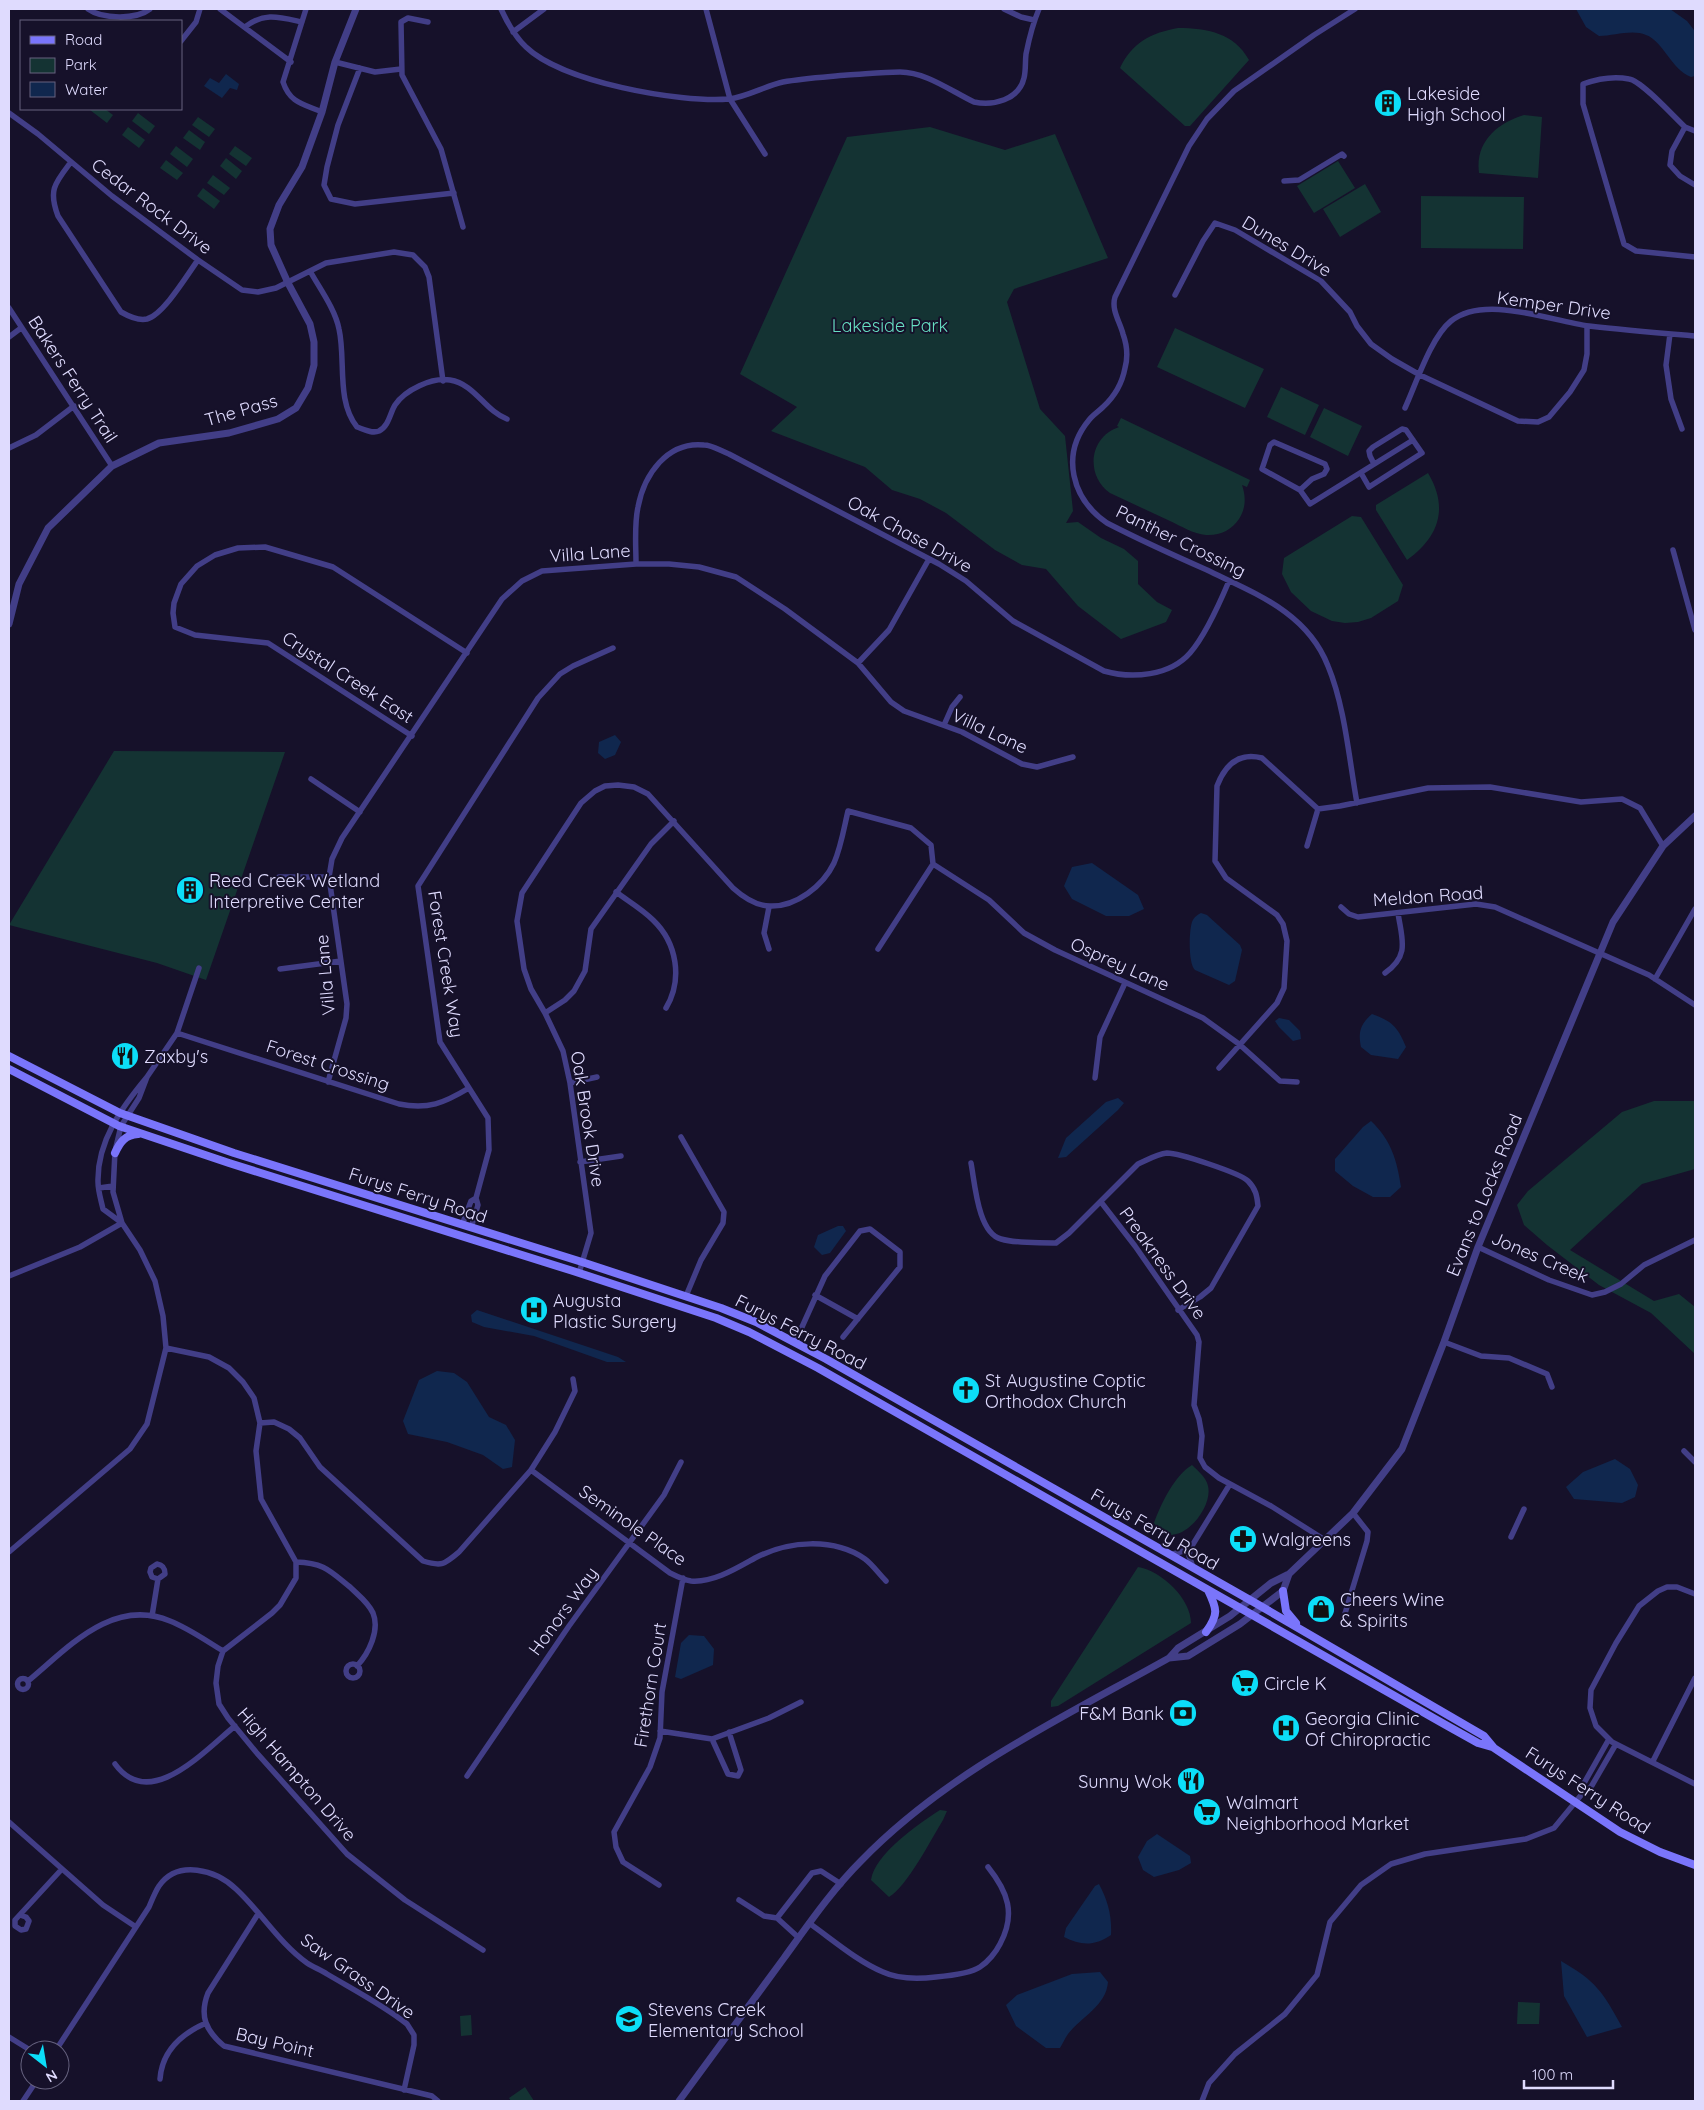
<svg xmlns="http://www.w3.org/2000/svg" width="1704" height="2110" font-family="Quicksand,sans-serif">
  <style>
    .green { fill: #143333 }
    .water { fill: #10274e }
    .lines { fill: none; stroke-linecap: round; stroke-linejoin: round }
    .minor { stroke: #423e87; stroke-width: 5.5 }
    .tertiary { stroke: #423e87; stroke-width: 7 }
    .secondary { stroke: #7a75fb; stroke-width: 8 }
    .labels { text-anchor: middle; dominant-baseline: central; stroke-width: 4; stroke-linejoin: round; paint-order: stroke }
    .poi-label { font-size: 18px; fill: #dfdbfe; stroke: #16112a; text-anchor: start }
    .street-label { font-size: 18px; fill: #dfdbfe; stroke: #16112a }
    .park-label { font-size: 18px; fill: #67dec2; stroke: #16112a }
  </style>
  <rect width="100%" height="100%" fill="#16112a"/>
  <path class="green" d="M1178 28C1207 28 1234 33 1249 60L1190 126H1185L1120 68C1132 43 1150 33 1178 28Z
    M92 109H105L113 115 107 123 90 110Z
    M138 113 155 126 149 134 132 121Z
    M1524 115 1542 117 1538 178 1479 173C1475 142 1497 123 1524 115Z
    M198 117 215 129 209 137 192 125Z
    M128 127 145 140 139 148 122 135Z
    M930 127 1005 150 1055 134 1108 258 1014 289 1007 302 1040 409 1065 436 1073 511 1066 523 1078 522 1101 538 1124 549 1138 561V584L1157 602 1172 610 1166 622 1121 639 1078 606 1046 569 1022 565 995 550 946 513 920 499 892 490 865 467 771 431 797 407 740 374 847 137Z
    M189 130 205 142 200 150 183 138Z
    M176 146 193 159 187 167 170 154Z
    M235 146 252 158 246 166 229 154Z
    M226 158 242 171 236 179 220 166Z
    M166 160 183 173 177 180 160 168Z
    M1338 161 1355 188 1314 213 1297 186Z
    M213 175 230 188 224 195 207 183Z
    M1365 184 1381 212 1340 237 1323 209Z
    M203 188 220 201 214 209 197 196Z
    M1421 196 1524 197 1523 249 1421 248Z
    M1175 328 1264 369 1245 408 1157 367Z
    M1281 387 1319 405 1305 435 1267 417Z
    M1324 408 1362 426 1348 456 1310 437Z
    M1121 418 1250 480 1247 487 1242 485C1246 497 1246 508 1239 519 1232 530 1219 536 1206 535 1193 534 1181 526 1170 521 1150 512 1130 502 1110 493 1085 475 1089 437 1119 427L1117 426Z
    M1428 473C1449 508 1439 537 1407 560L1376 510V505Z
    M1352 516 1361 517 1403 585 1398 601 1371 618 1358 622 1345 623 1332 621 1311 611 1291 592 1282 574 1284 558Z
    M114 751 285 752 206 980 157 963 9 925Z
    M1654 1101H1695V1169L1642 1184 1570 1250 1654 1301 1679 1294 1695 1307V1354L1651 1313 1599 1285 1547 1245 1524 1225 1517 1205 1528 1191 1622 1112Z
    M1192 1465C1198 1471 1206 1477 1208 1486 1213 1506 1186 1541 1165 1534 1160 1532 1157 1527 1154 1523 1161 1504 1174 1476 1192 1465Z
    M1138 1567C1162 1571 1191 1599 1191 1623L1058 1706 1051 1707V1701Z
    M940 1810 947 1811 943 1820C932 1838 906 1888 889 1897L871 1880C875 1854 918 1824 940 1810Z
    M1518 2002 1540 2003 1539 2024H1517Z
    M471 2015 472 2035 461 2036 460 2016Z
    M525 2087 534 2101H511L509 2098Z"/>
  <path class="water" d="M1576 9H1670L1687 21 1694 30 1695 76 1691 77C1671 69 1663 41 1646 35 1632 29 1614 36 1599 36L1586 27Z
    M226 74 239 84 237 90 230 88 222 98 204 86 210 78 219 83Z
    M615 735 621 742 615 755 605 759 598 753 599 742Z
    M1092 863 1138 895 1144 909 1129 916H1106L1072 899 1064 886 1072 867Z
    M1201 913 1207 915 1240 945 1242 950 1235 981 1229 985 1195 970C1188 963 1189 931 1192 922 1194 917 1197 915 1201 913Z
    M1372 1014C1392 1021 1398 1027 1406 1047L1398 1059 1371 1055 1361 1047C1358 1033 1360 1024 1372 1014Z
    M1279 1018 1289 1020 1300 1031 1301 1039 1293 1041 1279 1027 1275 1021Z
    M1118 1098 1124 1103 1118 1110 1066 1157 1058 1158 1066 1138 1106 1102Z
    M1371 1121C1391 1140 1397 1160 1401 1187L1390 1197H1373L1353 1186 1335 1171V1159L1363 1127Z
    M838 1226H843L846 1231 830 1253 822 1255 814 1247 818 1235Z
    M477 1310 618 1357 626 1362H607L534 1336 484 1327 472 1322 471 1315Z
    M437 1371 454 1373 467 1382 489 1417 506 1425 515 1440 512 1467 503 1469 483 1455 447 1442 408 1434 403 1421 419 1380Z
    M1615 1459 1630 1469 1638 1485 1635 1497 1622 1503 1574 1499 1566 1487 1583 1472Z
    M689 1635 704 1636 714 1649 713 1665 681 1679 675 1677 681 1643Z
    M1157 1834 1190 1856 1191 1863 1179 1870 1154 1877 1143 1870 1138 1857 1147 1841Z
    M1099 1884C1108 1901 1112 1916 1111 1935 1095 1946 1081 1946 1064 1937L1066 1928 1095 1886Z
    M1561 1961C1596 1981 1603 1992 1622 2027L1587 2037 1564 1996Z
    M1100 1972 1108 1982C1106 2006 1082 2016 1068 2034 1065 2038 1063 2043 1060 2048H1046L1016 2026 1006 2005 1017 1995 1072 1974Z"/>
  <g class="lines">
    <path class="minor" d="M88 9C102 19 136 20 150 9
      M220 9 291 62
      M306 9 283 82C290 103 303 104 322 112
      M501 9C507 22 515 37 526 47 562 82 679 103 729 99 747 97 765 86 783 82 804 78 826 77 847 75 865 74 883 72 900 72 926 72 951 91 974 102 993 106 1019 100 1024 78 1026 70 1025 62 1026 54 1029 39 1033 23 1039 9
      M706 9 730 99 765 154
      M1004 9 1021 17 1034 20
      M1355 9 1314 35 1234 91 1207 119 1189 146 1115 297C1111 310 1120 322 1123 334 1127 345 1128 357 1125 368 1122 384 1114 397 1103 407 1098 412 1093 415 1089 420 1060 455 1072 499 1107 523 1140 540 1173 555 1207 570 1254 593 1307 612 1328 666 1345 707 1349 759 1357 803
      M428 22 408 18 401 22 402 75 441 149 463 227
      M245 27C264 12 279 17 302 22
      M513 32 544 9
      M181 41 196 22 200 9
      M335 62 375 72 401 69
      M360 68 338 125 327 167 324 185 331 199 355 204 454 193
      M9 113 38 134 112 196 198 260 242 290 258 292 276 288 326 263 394 252 413 255 425 267 429 277 443 381
      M1685 127 1695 131
      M71 162C55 183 48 190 58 216L121 312C128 316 138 321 147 319 164 314 187 275 198 260
      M1284 181 1299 180 1342 154 1344 156
      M1695 185 1680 176 1670 165 1672 151 1685 127C1674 117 1642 81 1629 79 1614 76 1597 79 1583 84V104L1624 244 1636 251 1695 257
      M310 271C320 289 335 309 339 329 346 360 336 401 357 427 363 429 372 434 379 431 389 426 390 413 395 405 405 390 432 377 450 380 475 384 485 411 507 419
      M1175 295 1203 241 1215 223 1235 230 1321 281 1350 312 1357 326 1371 344 1392 359 1420 375 1518 421 1538 422 1549 417 1570 392 1584 370 1587 354V326
      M9 308 112 466
      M1670 334 1666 365 1671 399 1682 429
      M9 337 21 328
      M1405 408C1416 384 1431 337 1451 321 1485 294 1550 321 1589 326 1624 330 1660 333 1695 336
      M9 448 36 435 74 406
      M1361 473 1369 487 1422 453 1406 430 1402 429 1373 447 1369 451 1370 456 1374 464
      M1300 490 1262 469 1270 445 1274 442 1325 464 1327 469 1324 474 1312 479 1300 490 1310 504 1413 440
      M1673 550 1695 630
      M636 564C636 545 634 525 638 507 644 475 667 441 704 445 712 445 721 451 729 454L939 564 966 581 1013 621 1104 671C1132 679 1170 676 1190 653 1204 637 1221 600 1229 581
      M858 663 889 630 929 559
      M944 725 952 707 960 697
      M412 736 268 643 195 635 175 627 173 613 174 603 181 584 197 566 215 555 238 548 265 547 333 567 467 653
      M311 779 360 812
      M1307 846 1318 809
      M933 864 989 900 1024 933 1055 950 1203 1018 1239 1044 1280 1081 1297 1082
      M279 877H329
      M616 892C628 901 642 909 653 920 677 943 683 979 666 1008
      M769 907 764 933 769 949
      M1341 907 1349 914 1358 917 1476 904 1495 907 1649 975 1695 1005
      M280 969 341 961
      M1385 973C1410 955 1402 940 1398 913
      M1655 979 1695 909
      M545 1013 565 1000 574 991 585 971 591 929 651 844 674 821
      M177 1033 399 1104C428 1110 444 1103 469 1088
      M1219 1068 1277 1003 1284 988 1287 941 1283 924 1277 915 1226 878 1215 861 1217 786C1225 765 1239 752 1262 758L1318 809 1340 806 1428 788 1490 787 1581 802 1622 799 1640 808 1663 846
      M147 1077 139 1098 121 1126 115 1151 113 1192 122 1223 103 1209C101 1200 98 1191 98 1182 97 1141 122 1107 147 1077Z
      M147 1077 177 1033 199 968
      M1095 1078 1100 1037 1125 983
      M328 1082 346 1018 347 1004 329 877 332 859 342 838 502 599 522 581 542 571 636 564H669L699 567 736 577 785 609 858 663 891 702 904 711 962 732 1022 764 1037 767 1073 757
      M570 1083 597 1077
      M681 1137 724 1212 723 1223 701 1260 686 1296
      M580 1162 621 1156
      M971 1163C975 1184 978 1233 1001 1239 1018 1244 1038 1242 1056 1243L1069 1233 1138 1164C1147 1160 1157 1154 1167 1153 1179 1153 1240 1173 1248 1181 1256 1189 1257 1196 1258 1206L1211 1288 1200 1297 1178 1310
      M99 1188 113 1186
      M1101 1202 1135 1246 1197 1335 1199 1342 1194 1405 1199 1419 1202 1436 1200 1458 1205 1467 1219 1478 1271 1506 1325 1540
      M462 1225 471 1201 476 1198
      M471 1228 478 1205 476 1198 489 1150 488 1118 440 1042 418 886 538 698 560 674 573 666 613 648
      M1478 1247 1549 1280 1592 1295 1605 1292 1621 1284 1644 1265 1695 1240
      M579 1273 591 1233 570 1083 563 1051 545 1013 531 989 524 969 517 921 522 893 581 803 595 791 605 786 618 785 634 787 648 794 733 888C743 897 755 906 770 906 796 907 823 886 834 863 841 847 844 828 848 811L911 828 931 845 933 864 878 949
      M9 1276 80 1247 122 1223 140 1250 155 1281 163 1316 166 1348 147 1424 130 1449 9 1552
      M815 1295 858 1319
      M1444 1342 1481 1356 1509 1358 1547 1374 1552 1387
      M797 1343V1338L825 1276 860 1231 870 1229 900 1252V1267L843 1337
      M166 1348 209 1357 229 1368 243 1382 254 1398 260 1423 256 1451 261 1499 296 1562V1578L280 1605 272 1613 223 1651 218 1666 216 1683 219 1704 228 1718 256 1752 347 1854 405 1900 483 1950
      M260 1423 274 1422 289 1429 300 1438 320 1467 423 1561C442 1567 445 1564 459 1552L531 1470 555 1432 575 1391 573 1379
      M1684 1451 1695 1462
      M531 1470 670 1573C676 1576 684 1580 691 1581 713 1583 737 1568 755 1558 788 1541 833 1537 865 1559 872 1564 879 1574 886 1581
      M1511 1537 1524 1509
      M1170 1555 1190 1549
      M296 1562C324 1563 329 1570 350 1587 358 1595 368 1602 373 1613 380 1630 369 1653 357 1666
      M1193 1567 1189 1556 1190 1549 1230 1484
      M1695 1594 1677 1587H1667L1658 1591 1639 1606 1616 1643 1591 1690 1590 1708 1596 1726 1612 1742 1695 1784
      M152 1616 158 1579 165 1574C165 1568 163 1565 157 1564L151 1568 150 1572 152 1577 158 1579
      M1343 1620 1367 1541 1368 1532 1353 1513
      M346 1671a7 7 0 1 1 14 0a7 7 0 1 1-14 0Z
      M17.5 1684a5.5 5.5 0 1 1 11 0a5.5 5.5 0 1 1-11 0Z
      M28 1681C68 1648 112 1597 170 1621 188 1628 205 1640 223 1651
      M660 1731 712 1739 769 1718 801 1702
      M712 1739 728 1774 738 1776 741 1770 729 1732
      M1653 1761 1695 1678
      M115 1764C150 1812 204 1751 235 1726
      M467 1776 569 1626 664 1495 681 1462
      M1582 1794 1583 1785 1609 1739
      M9 1822 103 1905 136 1927
      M659 1885 623 1862 616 1847 614 1832 650 1767 660 1738 662 1692 683 1578
      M739 1900 764 1916 777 1918 799 1938
      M258 1914 208 1993C199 2016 206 2031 224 2046L432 2096 438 2101
      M20 1915 26 1917 29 1921 26 1929 21 1930 15 1926V1920L61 1870
      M777 1918 812 1873 821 1871 841 1884
      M809 1923C833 1940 857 1961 883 1972 898 1979 919 1979 936 1977 947 1976 971 1973 980 1967 988 1962 996 1952 1000 1944 1016 1914 1008 1892 988 1867
      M9 2037 30 2050
      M56 2050 149 1907C152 1900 155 1892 159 1886 178 1859 216 1870 236 1889 261 1912 279 1943 307 1963 313 1967 321 1970 327 1974 354 1990 383 2005 407 2024L414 2035V2045L404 2090
      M160 2079C162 2051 181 2034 206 2023
      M23 2101 37 2080
      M1202 2101 1209 2083 1235 2054 1285 2014 1317 1975 1330 1922 1361 1885 1391 1864 1425 1854 1526 1839 1554 1828 1582 1794 1591 1787 1616 1744"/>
    <path class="tertiary" d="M9 624 19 584 48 528 112 466 159 443 229 433 278 419 296 408 308 388 314 365V342L310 324 288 283 271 245 270 229 279 205 302 167 322 112 335 62 356 9
      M1289 1574 1283 1591 1240 1624 1188 1656 1169 1658 1178 1648 1230 1616 1271 1583 1289 1574 1353 1513 1402 1449 1444 1342 1478 1247 1613 922 1663 846 1695 816
      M679 2101C714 2054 749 2006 784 1958 808 1925 832 1890 861 1861 947 1772 1062 1718 1169 1658"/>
    <path class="secondary" d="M9 1056 120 1113 234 1153 582 1262 721 1308 756 1322 826 1359 1257 1604 1484 1736 1494 1748 1620 1832 1660 1852 1695 1865
      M9 1069 119 1126 229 1163 573 1271 716 1318 749 1332 818 1368 1444 1724 1478 1743 1492 1747
      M115 1153C120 1142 125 1135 138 1134
      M1283 1591 1286 1611 1296 1623
      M1206 1632C1219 1614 1217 1609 1208 1590"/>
  </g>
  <defs>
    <symbol id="building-disc" viewBox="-11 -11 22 22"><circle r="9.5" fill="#0cdef8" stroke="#16112a"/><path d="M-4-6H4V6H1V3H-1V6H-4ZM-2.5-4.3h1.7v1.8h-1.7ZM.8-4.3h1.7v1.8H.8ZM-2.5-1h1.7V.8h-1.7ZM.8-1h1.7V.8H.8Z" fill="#111"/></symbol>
    <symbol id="restaurant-disc" viewBox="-11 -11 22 22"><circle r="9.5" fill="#0cdef8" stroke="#16112a"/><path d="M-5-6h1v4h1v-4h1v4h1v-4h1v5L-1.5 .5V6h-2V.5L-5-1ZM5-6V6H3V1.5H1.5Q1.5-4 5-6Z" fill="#111"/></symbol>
    <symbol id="hospital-disc" viewBox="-11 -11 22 22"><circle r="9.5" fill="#0cdef8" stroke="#16112a"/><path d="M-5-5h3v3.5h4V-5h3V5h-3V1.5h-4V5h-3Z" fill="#111"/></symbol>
    <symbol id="church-disc" viewBox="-11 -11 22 22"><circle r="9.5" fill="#0cdef8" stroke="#16112a"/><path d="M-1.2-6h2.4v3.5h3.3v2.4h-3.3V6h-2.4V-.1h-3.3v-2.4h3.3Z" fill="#111"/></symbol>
    <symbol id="pharmacy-disc" viewBox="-11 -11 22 22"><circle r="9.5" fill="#0cdef8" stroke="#16112a"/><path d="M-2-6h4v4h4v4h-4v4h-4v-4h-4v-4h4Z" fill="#111"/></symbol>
    <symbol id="shop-disc" viewBox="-11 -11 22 22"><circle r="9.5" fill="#0cdef8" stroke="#16112a"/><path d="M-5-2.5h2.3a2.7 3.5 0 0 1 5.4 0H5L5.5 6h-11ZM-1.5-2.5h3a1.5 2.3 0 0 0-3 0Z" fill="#111"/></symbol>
    <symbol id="supermarket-disc" viewBox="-11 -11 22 22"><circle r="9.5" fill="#0cdef8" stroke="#16112a"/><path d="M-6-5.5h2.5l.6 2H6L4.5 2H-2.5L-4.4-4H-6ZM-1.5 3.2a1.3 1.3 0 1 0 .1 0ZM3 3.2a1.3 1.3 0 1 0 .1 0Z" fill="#111"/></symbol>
    <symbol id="bank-disc" viewBox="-11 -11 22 22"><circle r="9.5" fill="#0cdef8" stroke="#16112a"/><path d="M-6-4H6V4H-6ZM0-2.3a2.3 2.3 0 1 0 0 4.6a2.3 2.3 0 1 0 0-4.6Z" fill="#111"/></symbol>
    <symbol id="school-disc" viewBox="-11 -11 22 22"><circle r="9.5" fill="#0cdef8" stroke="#16112a"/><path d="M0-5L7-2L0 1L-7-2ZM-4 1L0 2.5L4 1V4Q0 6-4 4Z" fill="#111"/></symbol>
  </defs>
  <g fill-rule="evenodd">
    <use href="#building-disc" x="1372" y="87" width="32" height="32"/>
    <use href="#building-disc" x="174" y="874" width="32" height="32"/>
    <use href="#restaurant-disc" x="109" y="1040" width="32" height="32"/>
    <use href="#hospital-disc" x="518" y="1294" width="32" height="32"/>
    <use href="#church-disc" x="950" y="1374" width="32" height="32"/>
    <use href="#pharmacy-disc" x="1227" y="1523" width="32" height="32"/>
    <use href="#shop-disc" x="1305" y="1593" width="32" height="32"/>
    <use href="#supermarket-disc" x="1229" y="1667" width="32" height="32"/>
    <use href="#bank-disc" x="1167" y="1697" width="32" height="32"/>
    <use href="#hospital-disc" x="1270" y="1712" width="32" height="32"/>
    <use href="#restaurant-disc" x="1175" y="1765" width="32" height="32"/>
    <use href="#supermarket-disc" x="1191" y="1796" width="32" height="32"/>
    <use href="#school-disc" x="613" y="2003" width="32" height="32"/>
  </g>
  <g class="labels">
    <g class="poi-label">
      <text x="1407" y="93">Lakeside<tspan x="1407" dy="21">High School</tspan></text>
      <text x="209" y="880">Reed Creek Wetland<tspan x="209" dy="21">Interpretive Center</tspan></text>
      <text x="144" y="1056">Zaxby's</text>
      <text x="553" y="1300">Augusta<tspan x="553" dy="21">Plastic Surgery</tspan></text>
      <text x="985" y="1380">St Augustine Coptic<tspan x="985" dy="21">Orthodox Church</tspan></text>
      <text x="1262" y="1539">Walgreens</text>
      <text x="1340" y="1599">Cheers Wine<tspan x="1340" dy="21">&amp; Spirits</tspan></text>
      <text x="1264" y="1683">Circle K</text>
      <text x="1164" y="1713" text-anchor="end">F&amp;M Bank</text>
      <text x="1305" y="1718">Georgia Clinic<tspan x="1305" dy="21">Of Chiropractic</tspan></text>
      <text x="1172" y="1781" text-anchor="end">Sunny Wok</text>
      <text x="1226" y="1802">Walmart<tspan x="1226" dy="21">Neighborhood Market</tspan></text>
      <text x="648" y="2009">Stevens Creek<tspan x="648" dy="21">Elementary School</tspan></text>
    </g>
    <g class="street-label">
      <text transform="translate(152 206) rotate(37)">Cedar Rock Drive</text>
      <text transform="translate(1287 246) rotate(31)">Dunes Drive</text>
      <text transform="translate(1554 305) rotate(8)">Kemper Drive</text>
      <text transform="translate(73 379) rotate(57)">Bakers Ferry Trail</text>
      <text transform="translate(241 410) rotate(-16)">The Pass</text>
      <text transform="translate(910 534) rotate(29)">Oak Chase Drive</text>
      <text transform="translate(1181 541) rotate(26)">Panther Crossing</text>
      <text transform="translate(590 553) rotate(-4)">Villa Lane</text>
      <text transform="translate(348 677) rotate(33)">Crystal Creek East</text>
      <text transform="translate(990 731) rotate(25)">Villa Lane</text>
      <text transform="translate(1428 896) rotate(-4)">Meldon Road</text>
      <text transform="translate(446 964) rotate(81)">Forest Creek Way</text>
      <text transform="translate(1120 964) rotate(24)">Osprey Lane</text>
      <text transform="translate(325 975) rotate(-95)">Villa Lane</text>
      <text transform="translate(328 1065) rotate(18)">Forest Crossing</text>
      <text transform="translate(588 1119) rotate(81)">Oak Brook Drive</text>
      <text transform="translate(418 1195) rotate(18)">Furys Ferry Road</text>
      <text transform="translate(1484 1195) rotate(-68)">Evans to Locks Road</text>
      <text transform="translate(1540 1257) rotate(23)">Jones Creek</text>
      <text transform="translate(1163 1263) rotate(54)">Preakness Drive</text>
      <text transform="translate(801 1332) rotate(27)">Furys Ferry Road</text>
      <text transform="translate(633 1525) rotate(35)">Seminole Place</text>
      <text transform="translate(1155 1529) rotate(30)">Furys Ferry Road</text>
      <text transform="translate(563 1611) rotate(-54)">Honors Way</text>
      <text transform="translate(650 1685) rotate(-81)">Firethorn Court</text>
      <text transform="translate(297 1774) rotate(49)">High Hampton Drive</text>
      <text transform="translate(1588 1790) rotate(33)">Furys Ferry Road</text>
      <text transform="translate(358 1976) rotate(35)">Saw Grass Drive</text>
      <text transform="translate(275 2042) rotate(13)">Bay Point</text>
    </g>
    <g class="park-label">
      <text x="890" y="325">Lakeside Park</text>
    </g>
  </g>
  <rect width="1704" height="2110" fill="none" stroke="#dfdbfe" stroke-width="20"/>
  <rect x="20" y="20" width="162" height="90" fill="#16112a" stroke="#66627f"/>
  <rect x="30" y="36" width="25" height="8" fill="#7a75fb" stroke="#66627f"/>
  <text x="65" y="45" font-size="15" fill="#dfdbfe">Road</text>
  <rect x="30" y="58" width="25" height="15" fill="#143333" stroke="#66627f"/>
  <text x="65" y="70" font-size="15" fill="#dfdbfe">Park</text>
  <rect x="30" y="82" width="25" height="15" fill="#10274e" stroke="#66627f"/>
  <text x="65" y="95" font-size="15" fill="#dfdbfe">Water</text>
  <g transform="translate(45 2065) rotate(149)"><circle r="24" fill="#16112a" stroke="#66627f"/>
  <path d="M0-4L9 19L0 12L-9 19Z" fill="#0cdef8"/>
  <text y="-8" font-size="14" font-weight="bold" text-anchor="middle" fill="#dfdbfe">N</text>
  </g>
  <path d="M1524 2080v8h89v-8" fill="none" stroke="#dfdbfe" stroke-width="2.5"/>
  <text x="1532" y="2080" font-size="15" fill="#dfdbfe" stroke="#16112a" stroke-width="4" paint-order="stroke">100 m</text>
</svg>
